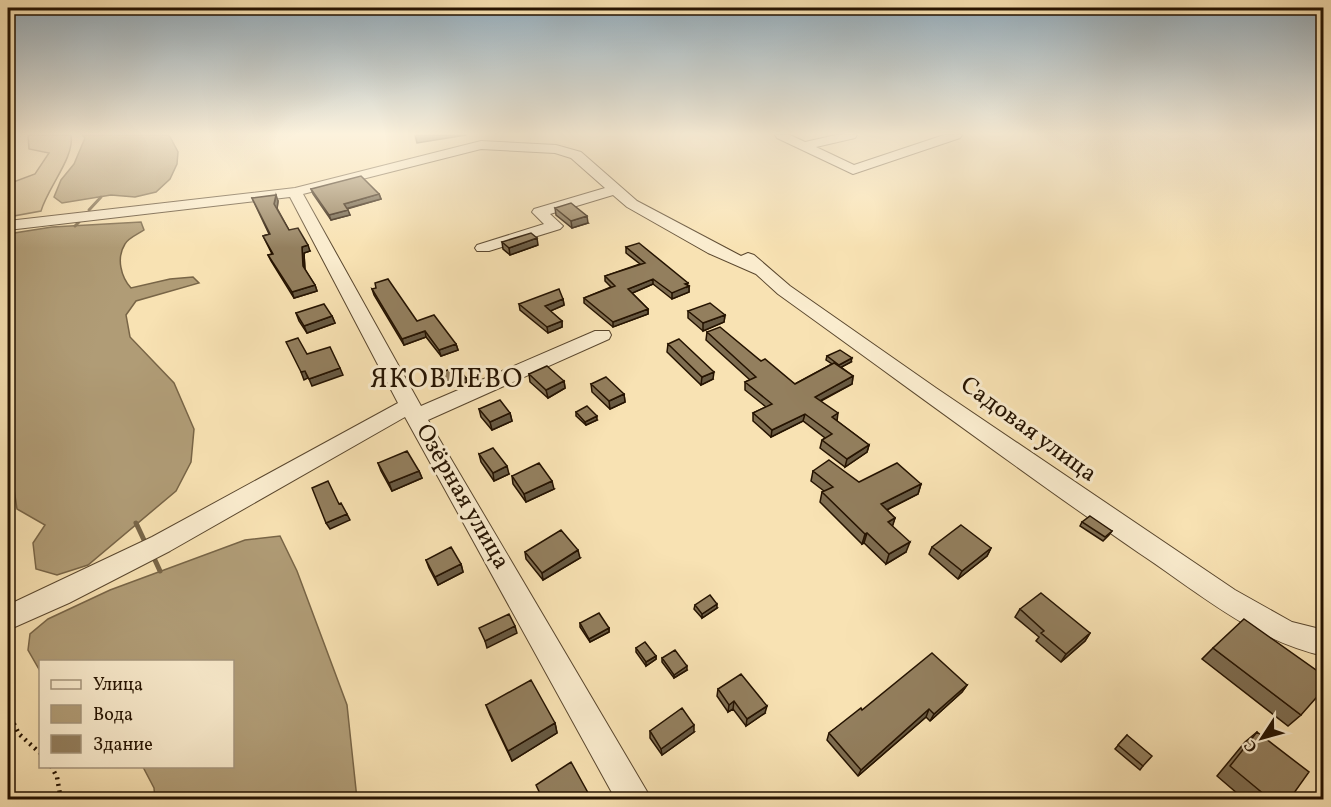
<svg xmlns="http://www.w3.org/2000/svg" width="1331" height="807" font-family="Vollkorn,serif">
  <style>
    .green { fill: #d4bf95; stroke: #7c694b; stroke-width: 1.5 }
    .water { fill: #b09c76; stroke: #786547; stroke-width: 1.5 }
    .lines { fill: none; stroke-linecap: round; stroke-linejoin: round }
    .stream-far1 { stroke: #786547; stroke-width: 3 }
    .stream { stroke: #786547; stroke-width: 5 }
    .minor-casing { stroke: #5a472e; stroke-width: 2 }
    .path { stroke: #251301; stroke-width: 4.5; stroke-dasharray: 2 4.5; stroke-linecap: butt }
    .minor { fill: #faecce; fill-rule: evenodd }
    .wall { fill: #7e6d51; stroke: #251301; stroke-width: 1.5 }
    .shaded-wall { fill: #675942; stroke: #251301; stroke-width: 1.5 }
    .building { fill: #937f5e; stroke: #251301; stroke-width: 1.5 }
    .labels { text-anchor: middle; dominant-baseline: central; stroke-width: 6; stroke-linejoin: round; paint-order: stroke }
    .street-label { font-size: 24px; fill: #251301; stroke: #faecce }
    .quarter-label { font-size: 27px; letter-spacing: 1.5px; fill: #251301; stroke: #faecce }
  </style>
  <rect width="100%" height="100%" fill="#f8e2b3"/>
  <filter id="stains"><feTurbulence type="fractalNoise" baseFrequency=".00333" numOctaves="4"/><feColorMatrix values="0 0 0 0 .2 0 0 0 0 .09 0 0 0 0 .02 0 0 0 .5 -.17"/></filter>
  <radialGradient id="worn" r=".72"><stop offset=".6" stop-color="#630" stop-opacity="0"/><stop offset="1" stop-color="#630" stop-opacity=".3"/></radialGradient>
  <path class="green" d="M28 135H71C75 157 48 187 41 211L8 217V184L35 174 49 153 29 149Z"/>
  <path class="water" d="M82 135H169L178 152 177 164 170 179 156 192 135 197 111 195 62 203 54 197 61 180 74 164 85 138Z
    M141 222 144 230C138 234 128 238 125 244 116 258 121 277 131 288L170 279 193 277 199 283 136 301 126 315 130 337 174 383 194 429 191 462 176 491 88 565 57 575 36 569 33 543 45 525 17 509 8 449V234L52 227Z
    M280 536 297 571 347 705 357 799H155L154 788 143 767 232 766V662H40V671L28 650 30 634 48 619 110 590 245 540Z"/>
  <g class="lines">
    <path class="stream-far1" d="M89 210 101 197
      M75 226 79 222"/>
    <path class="stream" d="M136 523 144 540
      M154 558 160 571"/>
    <defs>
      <path id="minor" d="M775 135H790L805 142 836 135H857L855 138 816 147 854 165 944 135H962L960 138 853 174 777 138Z
        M481 141 556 145 581 152 637 201 741 256 748 253 754 255 790 286 936 388 1235 590 1292 622 1324 630V656C1252 640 1198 592 1139 553 1017 469 898 380 778 294L756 274 708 253 627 207 613 195 550 214 563 226 560 229 489 251H477L475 248 477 245 544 224 532 212 534 209 605 188 571 158 555 153 481 149 303 194 421 406 595 331H609L611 335 609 339 428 420 652 800H616L405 417 170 551 69 603 8 630V605L152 537 398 403 290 197 8 230V221L295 188Z"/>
    </defs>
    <use href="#minor" class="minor-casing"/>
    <path class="path" d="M8 712 19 734 40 753
      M51 766 57 777 61 800"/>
    <use href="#minor" class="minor"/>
  </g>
  <path class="wall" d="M311 189 379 194 381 199 347 209 350 215 331 220 313 194Z
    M252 198 278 201 277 208 289 230 310 251 304 253 305 270 315 285 317 291 294 298 271 261 268 255 272 254 263 236 269 234Z
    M555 208 588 223 572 228 556 215Z
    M502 242 538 245 510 255 503 249Z
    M626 247 687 286H689V292L672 299 653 284 632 293 648 309V314L613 327 584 303V298L611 287 605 281V276L640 264 626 253Z
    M372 289 417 321 456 344 458 350 441 356 426 337 404 345 374 295Z
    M563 299 564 305 550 311 562 321V327L548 333 520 310 519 304Z
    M688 311 725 315 724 322 703 331 688 318Z
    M296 313 332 316 335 323 307 333 299 321Z
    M707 332 761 361 795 384 832 364 826 360 827 356 851 362 841 367 853 376 852 384 821 401 837 421 869 445 867 452 845 467 820 448 822 440 825 438 803 421 771 437 753 421V413L766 407 745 390V382L750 380 706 340Z
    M668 344 713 379 701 385 667 352Z
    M441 373 466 378 467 382 451 388 442 377Z
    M529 374 564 381 565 388 548 398 530 382Z
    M591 384 624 394 625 402 610 409 592 392Z
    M479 409 510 413 512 421 492 430 481 417Z
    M576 412 597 420 586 425 576 416Z
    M479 454 509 474 494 481 481 462Z
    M378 463 419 471 422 478 392 491 381 471Z
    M813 471 859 482 921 484 918 494 887 510 895 518 892 526 906 552 886 564 864 543 862 544 820 502 822 492 824 491 811 481Z
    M512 476 554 489 526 502 513 484Z
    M1082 522 1112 531 1109 535 1103 541 1080 526Z
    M932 547 991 548 987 556 958 579 929 554Z
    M525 552 580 558 543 580 526 559Z
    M426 560 461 564 463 572 438 585 429 568Z
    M695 605 717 608 702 618 694 609Z
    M1020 609 1090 633 1085 641 1061 662 1036 641 1039 637 1015 617Z
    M580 623 609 628V632L590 642 580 627Z
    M636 648 656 656V659L646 666 636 652Z
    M1213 648 1301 715 1288 726 1202 659Z
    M662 658 687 670 674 678 662 662Z
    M967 685 962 692 930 721 926 717 858 776 827 740 829 733 862 710Z
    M718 689 765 713 746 726 733 709 728 712 717 696Z
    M486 705 555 723 557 733 512 761 490 715Z
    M650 731 694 732 662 755 650 738Z
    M1257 732 1289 800H1245L1217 776 1245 742Z
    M1127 735 1143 766 1140 770 1115 749Z"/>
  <path class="shaded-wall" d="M415 135H466L417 143Z
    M379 194 381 199 345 209 344 204Z
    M276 195 278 201 277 210 274 204Z
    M348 210 350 215 331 220 329 215Z
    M587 216 588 223 572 228 571 221Z
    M537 238 538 245 510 255 509 248Z
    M308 245 310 251 304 253 305 272 303 266 302 247Z
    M653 279V284L628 295V289Z
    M688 283 687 287 689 286V292L672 299V293Z
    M315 285 317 291 294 298 292 292Z
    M563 299 564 305 546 313 545 306Z
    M648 309V314L613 327V322Z
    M725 315 724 322 703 331V323Z
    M332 316 335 323 307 333 304 326Z
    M562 321V327L548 333 547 327Z
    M425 331 426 337 404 345 402 339Z
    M456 344 458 350 441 356 439 350Z
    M852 358 851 362 838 369 839 365Z
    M340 368 343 375 312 386 309 379Z
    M305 371 308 378 304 380 301 372Z
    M714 372 713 379 701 385 702 377Z
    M853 376 852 384 814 404 815 397Z
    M466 378 467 382 451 388 450 384Z
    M564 381 565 388 548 398 546 390Z
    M624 394 625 402 610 409 609 401Z
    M510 413 512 421 492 430 490 422Z
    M838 413 837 421 832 417Z
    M805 414 803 421 771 437 772 430Z
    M597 416V420L586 425 585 422Z
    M869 445 867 452 845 467 847 459Z
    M507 466 509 474 494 481 493 473Z
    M419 471 422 478 392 491 389 483Z
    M552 481 554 489 526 502 524 494Z
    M921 484 918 494 878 514 881 504Z
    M347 514 350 520 330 529 326 523Z
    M895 518 892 528 888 522Z
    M867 533 864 543 862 544 865 534Z
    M910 542 906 552 886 564 889 554Z
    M991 548 987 556 958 579 962 571Z
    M578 550 580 558 543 580 542 573Z
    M461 564 463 572 438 585 435 577Z
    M717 604V608L702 618V614Z
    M515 626 517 633 487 648 485 641Z
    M609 628V632L590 642 589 639Z
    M1090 633 1085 641 1061 662 1066 654Z
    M656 656V659L646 666V662Z
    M687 666V670L674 678V675Z
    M967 685 962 692 930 721 934 714Z
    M734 701 733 709 728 712 729 705Z
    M767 706 765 713 746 726 747 719Z
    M929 709 926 717 858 776 861 770Z
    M555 723 557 733 512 761 508 751Z
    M694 725V732L662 755 661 749Z"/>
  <path class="building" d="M361 176 379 194 344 204 348 210 329 215 311 189Z
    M276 195 274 204 289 230 298 228 308 245 302 247 303 266 315 285 292 292 268 255 273 254 263 236 270 234 252 198Z
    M571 203 587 216 571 221 555 208Z
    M531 233 537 238 509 248 502 242Z
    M639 243 688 283 685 284 689 286 672 293 653 279 628 289 648 309 613 322 584 298 615 286 605 276 645 263 626 247Z
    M388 279 417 321 434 315 456 344 439 350 425 331 402 339 372 289 376 288 375 283Z
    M559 289 563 299 545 306 562 321 547 327 519 304Z
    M710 303 725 315 703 323 688 311Z
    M324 304 332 316 304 326 296 313Z
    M720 327 761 361 765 359 795 384 834 363 853 376 815 397 838 413 832 417 869 445 847 459 822 440 832 434 805 414 772 430 753 413 772 404 745 382 756 377 707 332Z
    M298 338 307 354 330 347 340 368 309 379 305 371 301 372 286 342Z
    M679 339 714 372 702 377 668 344Z
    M840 350 852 358 839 365 827 356Z
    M456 366 466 378 450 384 441 373Z
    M547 366 564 381 546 390 529 374Z
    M606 377 624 394 609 401 591 384Z
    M500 400 510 413 490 422 479 409Z
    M587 406 597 416 585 422 576 412Z
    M493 448 507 466 493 473 479 454Z
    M407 451 419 471 389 483 378 463Z
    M829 460 859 482 897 463 921 484 881 504 895 518 888 522 910 542 889 554 867 533 865 534 822 492 833 487 813 471Z
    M539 463 552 481 524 494 512 476Z
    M328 481 339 504 341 503 347 514 326 523 312 488Z
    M1090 516 1112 531 1105 537 1082 522Z
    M961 525 991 548 962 571 932 547Z
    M561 530 578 550 542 573 525 552Z
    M451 547 461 564 435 577 426 560Z
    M1041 593 1090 633 1066 654 1041 633 1044 631 1020 609Z
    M710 595 717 604 702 614 695 605Z
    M599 613 609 628 589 639 580 623Z
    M509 614 515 626 485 641 479 628Z
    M1244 619 1323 675V690L1301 715 1213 648Z
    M645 642 656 656 646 662 636 648Z
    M675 650 687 666 674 675 662 658Z
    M932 653 967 685 934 714 929 709 861 770 829 733 861 708 862 710Z
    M741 674 767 706 747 719 734 701 729 705 718 689Z
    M531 680 555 723 508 751 486 705Z
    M682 708 694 725 661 749 650 731Z
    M1257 732 1309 772 1289 800H1271L1230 766Z
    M1127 735 1152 756 1143 766 1118 745Z
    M571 762 592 800H543L536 785Z"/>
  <linearGradient id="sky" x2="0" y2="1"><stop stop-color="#91aaba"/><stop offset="0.54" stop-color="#fcf2dd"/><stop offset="1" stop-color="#fcf2dd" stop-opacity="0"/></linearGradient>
  <rect width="1331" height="248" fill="url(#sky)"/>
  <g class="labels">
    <g class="street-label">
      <text transform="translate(1028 430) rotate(36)">Садовая улица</text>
      <text transform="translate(462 497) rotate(60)">Озёрная улица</text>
    </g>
    <g class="quarter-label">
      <text x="447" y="380">ЯКОВЛЕВО</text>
    </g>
  </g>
  <rect width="1331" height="807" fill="none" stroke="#f8e2b3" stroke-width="30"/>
  <rect x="9" y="9" width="1313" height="789" fill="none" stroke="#251301" stroke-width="3"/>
  <rect x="15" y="15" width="1301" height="777" fill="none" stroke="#251301" stroke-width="1.5"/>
  <rect x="39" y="660" width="195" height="108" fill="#faecce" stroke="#a5957c" stroke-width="1.5"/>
  <rect x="51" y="680" width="30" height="9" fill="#faecce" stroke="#a5957c" stroke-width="1.5"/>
  <text x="93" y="690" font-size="18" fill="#251301">Улица</text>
  <rect x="51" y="705" width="30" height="18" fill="#b09c76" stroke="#a5957c" stroke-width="1.5"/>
  <text x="93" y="720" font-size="18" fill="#251301">Вода</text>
  <rect x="51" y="735" width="30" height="18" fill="#937f5e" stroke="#a5957c" stroke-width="1.5"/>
  <text x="93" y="750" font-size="18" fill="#251301">Здание</text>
  <g transform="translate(1262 738) rotate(234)" stroke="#faecce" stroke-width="4.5" paint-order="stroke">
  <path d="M0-4.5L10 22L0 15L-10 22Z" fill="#251301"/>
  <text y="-9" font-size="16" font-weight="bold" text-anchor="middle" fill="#251301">С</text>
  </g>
  <rect width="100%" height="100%" filter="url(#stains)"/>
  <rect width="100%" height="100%" fill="url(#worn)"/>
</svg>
